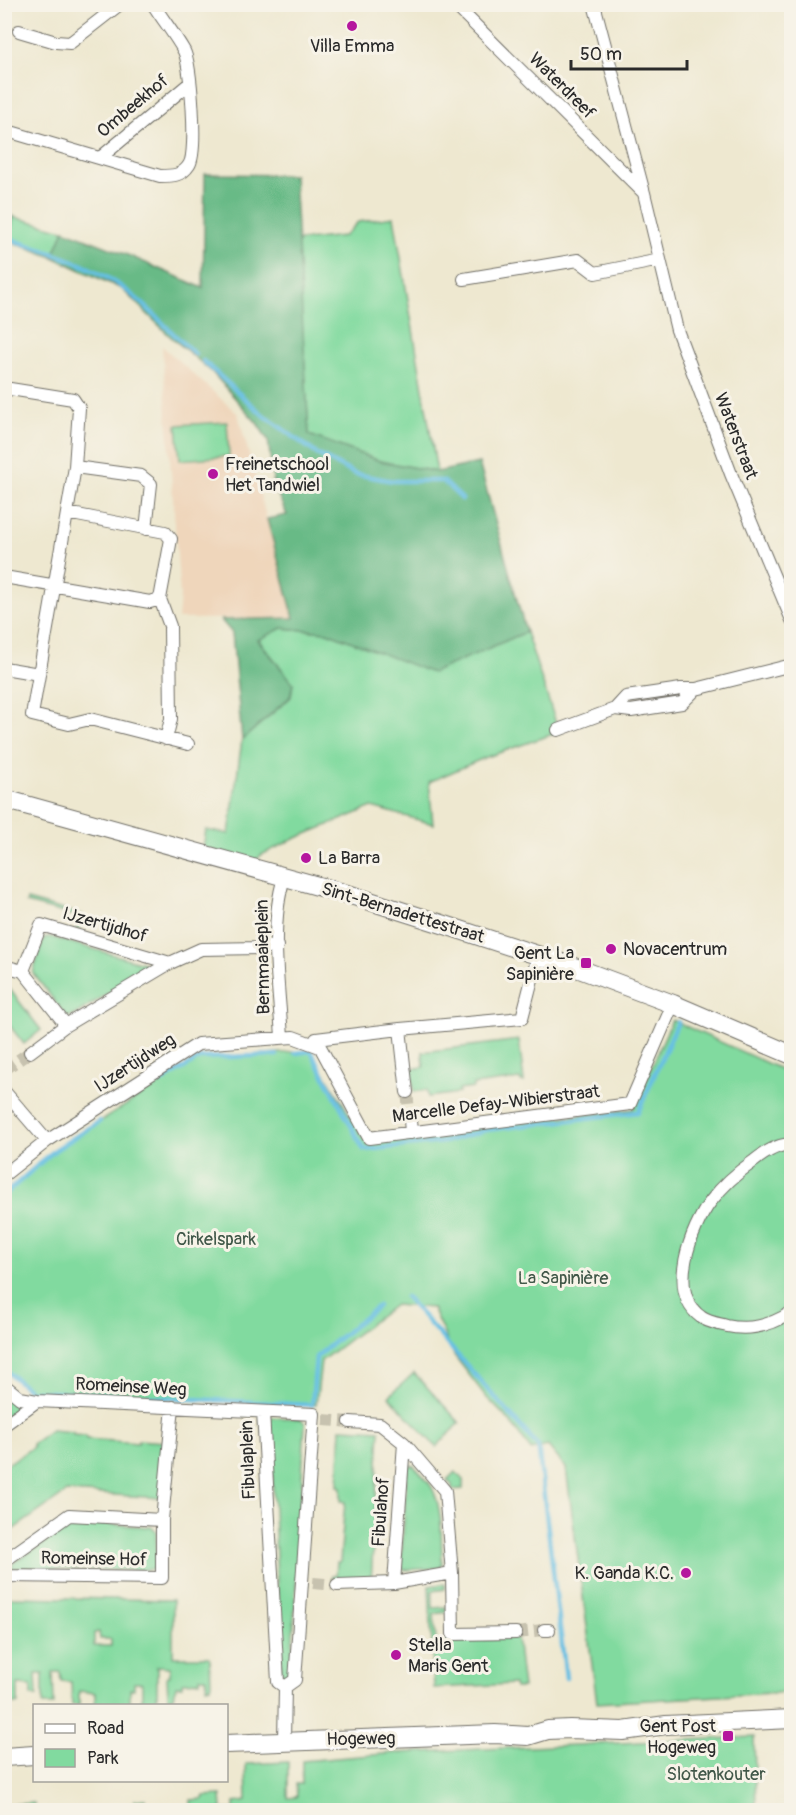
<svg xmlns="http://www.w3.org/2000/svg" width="796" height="1815" font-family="Pangolin,sans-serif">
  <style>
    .built { fill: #efd6bb }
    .green { fill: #81da9f; stroke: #568265; stroke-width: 1.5; fill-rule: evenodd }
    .forest { fill: #68ba86; stroke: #4a7258; stroke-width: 1.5 }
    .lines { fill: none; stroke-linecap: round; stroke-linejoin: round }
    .stream { stroke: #66bfe3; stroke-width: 4.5 }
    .street-tunnel { stroke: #c7c2af; stroke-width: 12; stroke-dasharray: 12 6; stroke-linecap: butt }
    .street-casing { stroke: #6f6d65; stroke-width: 14 }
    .secondary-casing { stroke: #6f6d65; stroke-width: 20 }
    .street { stroke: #fff; stroke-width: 12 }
    .secondary { stroke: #fff; stroke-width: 18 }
    .poi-dot { fill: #b5179e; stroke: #f7f3e8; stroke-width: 2 }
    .labels { text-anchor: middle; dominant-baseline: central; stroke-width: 6; stroke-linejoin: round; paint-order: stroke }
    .poi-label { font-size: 18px; fill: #2b2b2b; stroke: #f7f3e8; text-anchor: start }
    .street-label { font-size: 18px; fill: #2b2b2b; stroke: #f7f3e8 }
    .park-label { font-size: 18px; fill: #405748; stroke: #f7f3e8 }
  </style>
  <rect width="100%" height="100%" fill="#f7f3e8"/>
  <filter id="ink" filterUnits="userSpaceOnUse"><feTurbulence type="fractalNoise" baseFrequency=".0167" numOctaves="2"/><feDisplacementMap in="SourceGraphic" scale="12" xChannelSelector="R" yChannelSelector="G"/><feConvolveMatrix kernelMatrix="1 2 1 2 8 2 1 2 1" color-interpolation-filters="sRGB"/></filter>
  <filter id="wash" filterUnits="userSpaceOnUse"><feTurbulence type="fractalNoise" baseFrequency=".008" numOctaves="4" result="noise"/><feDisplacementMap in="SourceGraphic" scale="24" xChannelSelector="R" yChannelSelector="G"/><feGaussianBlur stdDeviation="1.35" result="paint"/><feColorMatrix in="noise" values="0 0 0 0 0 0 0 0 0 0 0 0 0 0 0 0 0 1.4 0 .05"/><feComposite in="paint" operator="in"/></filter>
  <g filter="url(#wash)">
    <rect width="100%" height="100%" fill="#eee8d0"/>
    <path class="built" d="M162 346 238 414 294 618 178 619 180 596Z"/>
    <path class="green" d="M14 217 64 230 53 257 7 240Z
      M394 217 437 472 380 461 309 435 297 241 344 236 358 222Z
      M227 422 229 456 180 460 177 425Z
      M282 628 327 632 432 672 526 632 559 732 484 758 429 782 433 824 372 807 294 839 261 855 255 862 203 848 206 830 229 834 242 740 291 697 293 683 258 639Z
      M27 900 83 915 80 930 76 929 79 917 26 903Z
      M46 937H51L143 963 147 966 146 969 76 1014 70 1017 66 1016 33 973 43 940Z
      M5 983 41 1030 24 1044 9 1025 5 1028Z
      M672 1020 791 1074V1692L597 1703 566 1468 548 1446 531 1450 508 1419 487 1398 454 1355 432 1308 395 1305 321 1361 316 1405 30 1391 5 1369 4 1195 55 1150 200 1058 311 1051 367 1143 430 1131 633 1109Z
      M519 1040 524 1082H521L520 1079 473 1085V1088L459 1090V1093L428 1097 427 1090 414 1092 411 1069 424 1067 423 1052Z
      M414 1373 460 1423 436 1447 389 1396Z
      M4 1394 18 1407 4 1417Z
      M270 1417 301 1419 305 1423 291 1674 289 1677H285L281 1673Z
      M341 1428 380 1430 371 1582 332 1580V1576H336L337 1562H340L345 1502 341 1501V1487L338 1486Z
      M51 1430 73 1432V1435L86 1436 87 1439 138 1443V1440L166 1442 162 1498 67 1492 5 1535V1466L33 1447 32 1444Z
      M409 1465 414 1466C421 1474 430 1481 434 1492 443 1513 441 1542 442 1564L440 1568 404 1570 401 1567 407 1469Z
      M455 1472 463 1480V1489L452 1490V1485L447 1480Z
      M76 1522 151 1527 156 1531 157 1565 154 1569 148 1570 12 1568 13 1563Z
      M445 1584V1589L432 1591 433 1608 446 1607V1612L434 1614 436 1642 517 1637 523 1688H515L514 1684 434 1688 429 1586Z
      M9 1597 173 1600V1657H210L211 1686 207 1687 206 1677H200V1681L182 1682V1686H176L174 1697 168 1698 167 1676H170V1667L157 1666V1705H142V1683H134V1689H130V1705H95V1693L79 1691V1705H72L71 1682 61 1681 60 1672H53L54 1705H43V1674H36L37 1696H31V1686L18 1685V1704H9L7 1620ZM99 1632 100 1639H111V1646H94V1633Z
      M754 1737 756 1810H191V1800L203 1799 204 1796 221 1795 222 1810H234V1803L247 1801 246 1764 288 1762V1798L297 1797 296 1784H302V1761L395 1753Z
      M145 1799 146 1810H131L130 1804H133L135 1800Z
      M34 1803V1809L38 1810H5V1805Z"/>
    <path class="forest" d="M205 174 294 175 309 435 380 461 437 472 479 463 526 632 432 673 327 632 282 628 258 640 293 683 290 697 242 740 232 633 221 620 294 618 267 519 287 515 274 486 268 440 257 423 212 372 170 336 122 289 53 257 64 230 130 256 203 288Z
      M5 213 14 217 7 240 5 239Z"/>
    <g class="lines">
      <path class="stream" d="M4 237C42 250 83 261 116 283 145 302 169 331 195 354
        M203 361 262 414 317 454 355 474 393 481H443L462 499
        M295 1053 311 1051 364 1150 444 1142 486 1130 638 1112 678 1022
        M161 1082 200 1058 277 1055
        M4 1195 55 1150 100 1121
        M406 1297 538 1446 566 1678
        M4 1369 30 1391 312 1405 316 1357 378 1306"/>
    </g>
  </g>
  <g filter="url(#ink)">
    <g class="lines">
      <path class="street-tunnel" d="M4 1070 30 1052
        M407 1092 410 1120
        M323 1420 350 1422
        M313 1583 337 1585
        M516 1633 544 1630"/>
      <defs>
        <path id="street" d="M454 4 643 192
          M594 4 644 193 677 330 731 474 792 620
          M19 31 56 42 70 43 120 4
          M4 130 160 176C172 176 182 176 189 165 198 152 191 65 184 51 175 35 163 20 153 4
          M100 158 190 83
          M464 279 578 260 595 273 660 260
          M4 388 73 399 79 408 75 467 32 715 69 724 90 719 188 744
          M75 467 141 476 151 484 146 529
          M4 577 150 602 160 599 171 539 165 532 67 513
          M160 599 170 626 171 719 166 739
          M4 668 39 674
          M615 709 631 711 682 703 696 689
          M558 730 615 709 626 697 681 689H696L792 665
          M538 956 522 1018 400 1029 316 1039 369 1138 630 1104 673 1004
          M170 963 201 949 260 948 277 946
          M4 966 23 971
          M400 1029 407 1092
          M282 1037C279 988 269 925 284 878
          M30 1052 66 1025 170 963 41 925 23 971 66 1025
          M4 1091 47 1141
          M410 1120 411 1133
          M792 1144C779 1144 764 1153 754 1161 738 1172 723 1185 711 1201 691 1228 666 1292 701 1317 707 1322 719 1324 727 1326 750 1331 772 1325 792 1312
          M4 1175 47 1141 198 1044 293 1037 320 1047
          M4 1385 20 1398 37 1401 314 1414
          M263 1412 278 1682 285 1687
          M350 1422 380 1424 404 1443 445 1491 452 1573 453 1634 516 1633
          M4 1425 37 1401
          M404 1443 394 1583 452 1573
          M162 1520 173 1407
          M4 1561 69 1515 162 1520V1578L6 1576 4 1574
          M337 1585 394 1583
          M544 1630H549
          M285 1687 295 1680 314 1414
          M284 1741 285 1687"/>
        <path id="secondary" d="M4 799 354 896 439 923 574 967 673 1004 792 1055
          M226 1744 495 1734 528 1736 548 1730 570 1729 623 1731 666 1725 792 1719
          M4 1757 34 1755"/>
      </defs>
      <use href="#street" class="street-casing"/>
      <use href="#secondary" class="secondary-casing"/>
      <use href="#street" class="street"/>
      <use href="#secondary" class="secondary"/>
    </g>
  </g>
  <g class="poi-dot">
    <circle cx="352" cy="26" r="6"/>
    <circle cx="213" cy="474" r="6"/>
    <circle cx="306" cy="858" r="6"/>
    <circle cx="611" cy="949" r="6"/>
    <rect x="580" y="957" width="12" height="12" rx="3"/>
    <circle cx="686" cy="1573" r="6"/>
    <circle cx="396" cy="1655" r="6"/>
    <rect x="722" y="1730" width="12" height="12" rx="3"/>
  </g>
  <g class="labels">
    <g class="poi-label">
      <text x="352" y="46" text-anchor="middle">Villa Emma</text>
      <text x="225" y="464">Freinetschool<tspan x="225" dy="21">Het Tandwiel</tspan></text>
      <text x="318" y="858">La Barra</text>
      <text x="623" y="949">Novacentrum</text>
      <text x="574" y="953" text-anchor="end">Gent La<tspan x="574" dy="21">Sapinière</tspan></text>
      <text x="674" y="1573" text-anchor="end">K. Ganda K.C.</text>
      <text x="408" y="1645">Stella<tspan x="408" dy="21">Maris Gent</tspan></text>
      <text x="716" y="1726" text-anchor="end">Gent Post<tspan x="716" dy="21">Hogeweg</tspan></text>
    </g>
    <g class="street-label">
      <text transform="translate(562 86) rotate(45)">Waterdreef</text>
      <text transform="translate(133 106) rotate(-40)">Ombeekhof</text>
      <text transform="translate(736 436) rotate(69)">Waterstraat</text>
      <text transform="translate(403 913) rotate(17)">Sint-Bernadettestraat</text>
      <text transform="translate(105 925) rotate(16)">IJzertijdhof</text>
      <text transform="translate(263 957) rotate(-91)">Bernmaaieplein</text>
      <text transform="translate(135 1063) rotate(-33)">IJzertijdweg</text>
      <text transform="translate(496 1104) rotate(-7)">Marcelle Defay-Wibierstraat</text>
      <text transform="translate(131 1387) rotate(3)">Romeinse Weg</text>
      <text transform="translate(248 1460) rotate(-92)">Fibulaplein</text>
      <text transform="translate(381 1512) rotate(-86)">Fibulahof</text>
      <text transform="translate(94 1559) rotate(1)">Romeinse Hof</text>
      <text transform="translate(361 1739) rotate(-1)">Hogeweg</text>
    </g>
    <g class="park-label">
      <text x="216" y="1239">Cirkelspark</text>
      <text x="563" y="1278">La Sapinière</text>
      <text x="716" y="1774">Slotenkouter</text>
    </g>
  </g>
  <rect width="796" height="1815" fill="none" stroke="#f7f3e8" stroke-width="24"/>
  <rect x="33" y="1704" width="195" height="78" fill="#f7f3e8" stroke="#a5a39c" stroke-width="1.5"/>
  <rect x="45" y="1724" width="30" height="9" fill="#ffffff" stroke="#a5a39c" stroke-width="1.5"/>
  <text x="87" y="1734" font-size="18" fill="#2b2b2b">Road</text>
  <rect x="45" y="1749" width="30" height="18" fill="#81da9f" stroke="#a5a39c" stroke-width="1.5"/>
  <text x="87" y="1764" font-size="18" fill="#2b2b2b">Park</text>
  <path d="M571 60v9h116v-9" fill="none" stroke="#2b2b2b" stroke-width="3"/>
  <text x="580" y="60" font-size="18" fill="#2b2b2b" stroke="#f7f3e8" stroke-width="4.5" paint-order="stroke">50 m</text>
</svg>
